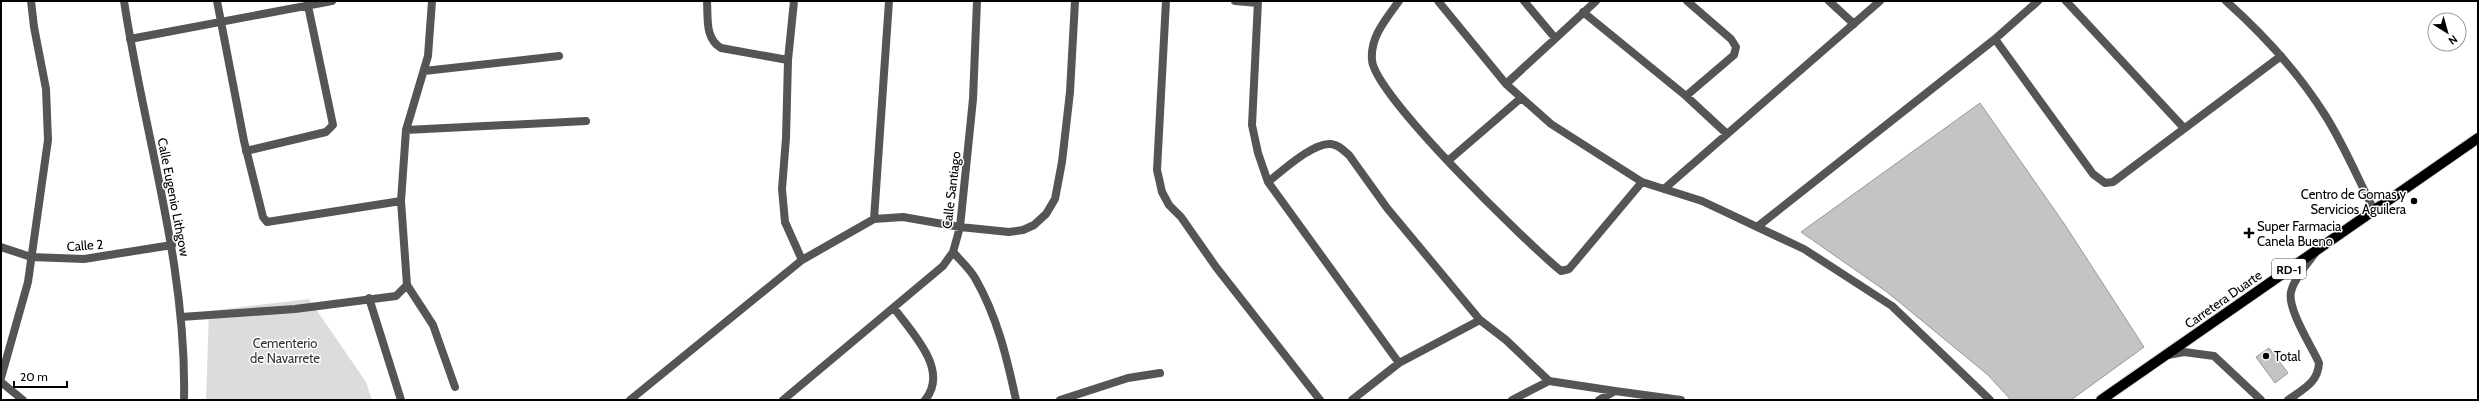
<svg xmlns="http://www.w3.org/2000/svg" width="2479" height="401" font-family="Cabin,sans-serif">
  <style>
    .green { fill: #dcdcdc }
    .building { fill: #c4c4c4; stroke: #999 }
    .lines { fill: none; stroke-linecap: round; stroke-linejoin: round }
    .primary-casing { stroke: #dbdbdb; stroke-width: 12 }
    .service { stroke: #555; stroke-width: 8 }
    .minor { stroke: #555; stroke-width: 8 }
    .primary { stroke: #000; stroke-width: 10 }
    .poi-dot { fill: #000; stroke: #fff; stroke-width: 1.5 }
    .labels { text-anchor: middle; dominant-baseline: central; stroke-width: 3; stroke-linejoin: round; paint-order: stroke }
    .shield { fill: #fff; stroke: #4c4c4c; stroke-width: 1 }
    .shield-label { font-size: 12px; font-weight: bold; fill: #000 }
    .street-label { font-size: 13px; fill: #000; stroke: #fff }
    .poi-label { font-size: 13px; fill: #000; stroke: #fff; text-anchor: start }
    .park-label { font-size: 13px; fill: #333; stroke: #fff }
  </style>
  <rect width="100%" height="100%" fill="#fff"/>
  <path class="green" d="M309 299 366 382 372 400H206L209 311Z"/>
  <path class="building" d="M1980 103 2065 225 2144 347 2071 400H2011L1988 375 1887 292 1801 232Z
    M2269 348 2288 373 2275 383 2256 357Z"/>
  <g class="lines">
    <defs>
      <path id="primary" d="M2101 400 2478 138"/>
    </defs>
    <use href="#primary" class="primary-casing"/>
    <path class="service" d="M2168 355 2184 352 2214 356 2261 400
      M2288 400C2303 389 2318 383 2319 363 2312 347 2287 309 2291 292 2294 278 2307 265 2315 253"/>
    <path class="minor" d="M124 1C144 134 187 264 184 400
      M217 1 244 141 263 217 267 222 401 201
      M432 1 428 56 406 130 401 201 407 285 433 325 455 387
      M707 1C708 18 705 39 721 48L788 60
      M794 1 788 60 786 138 782 189 785 222 802 260
      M1166 1 1157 170 1162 192 1169 205 1181 217 1216 267 1320 400
      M1235 1 1258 3
      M1258 1 1252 125 1258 153 1268 182 1399 363 1480 320 1506 340 1549 381 1615 391
      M1399 1C1386 19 1370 37 1372 60 1374 95 1528 244 1561 271L1569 269 1642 182
      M1438 1 1506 84 1551 124 1642 182 1702 201 1804 249 1892 306 1990 400
      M1524 1 1555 38
      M1829 1 1854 24
      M2066 1 2184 128
      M2226 1C2264 35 2298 72 2325 115 2344 145 2358 179 2374 210
      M1583 12 1686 96 1727 134
      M130 39 332 1
      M1995 39 2093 174 2105 183 2113 182 2281 56
      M424 71 559 56
      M1506 84 1596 1
      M1686 96 1734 55 1736 47 1731 39 1687 1
      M406 130 586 121
      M246 151 326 132 333 125 307 1
      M1449 160 1521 98
      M1268 182C1281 172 1313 142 1331 144 1339 145 1343 150 1349 155L1387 208 1480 320
      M1664 189 1880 1
      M874 219 889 1
      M1757 227 1995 39 2038 1
      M1 247 31 257 84 259 172 245
      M953 252C960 260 970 269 975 278 997 316 1007 358 1016 400
      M369 298 401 400
      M894 308C912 333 950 370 925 400
      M181 317 295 309 396 296 407 285
      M1 378 28 282 48 140 46 89 34 27 31 1
      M1 382 23 400
      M630 400 802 260 874 219 903 217 960 227 1009 232 1023 230 1034 225 1046 214 1055 199 1062 162 1070 92 1075 1
      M783 400 943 266 953 252 960 227 973 99 977 1
      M1060 400 1128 378 1160 373
      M1352 400 1399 363
      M1512 400 1549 381
      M1599 400 1615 391 1681 400"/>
    <use href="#primary" class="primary"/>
  </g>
  <g class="poi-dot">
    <circle cx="2414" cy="201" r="4"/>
    <path d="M2247 227h4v4h4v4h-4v4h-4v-4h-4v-4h4z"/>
    <circle cx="2266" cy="356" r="4"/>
  </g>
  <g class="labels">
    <rect class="shield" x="2272" y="259" width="34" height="20" rx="3"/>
    <g class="shield-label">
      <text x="2289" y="269">RD-1</text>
    </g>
    <g class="street-label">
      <text transform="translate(951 190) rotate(-83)">Calle Santiago</text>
      <text transform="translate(174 197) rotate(79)">Calle Eugenio Lithgow</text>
      <text transform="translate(85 245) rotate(-4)">Calle 2</text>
      <text transform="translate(2223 299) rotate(-35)">Carretera Duarte</text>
    </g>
    <g class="poi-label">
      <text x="2406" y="194" text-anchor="end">Centro de Gomas y<tspan x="2406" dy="15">Servicios Aguilera</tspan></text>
      <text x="2257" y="226">Super Farmacia<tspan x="2257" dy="15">Canela Bueno</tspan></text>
      <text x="2274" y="356">Total</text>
    </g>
    <g class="park-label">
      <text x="285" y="343">Cementerio<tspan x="285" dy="15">de Navarrete</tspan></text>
    </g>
  </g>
  <rect width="2479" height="401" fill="none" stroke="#000000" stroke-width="4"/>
  <g transform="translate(2447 32) rotate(143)"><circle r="19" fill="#ffffff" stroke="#999999"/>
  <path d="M0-3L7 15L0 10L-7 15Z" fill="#000000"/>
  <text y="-6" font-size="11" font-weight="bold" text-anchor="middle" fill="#000000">N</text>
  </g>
  <path d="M14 381v6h53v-6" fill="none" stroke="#000000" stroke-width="2"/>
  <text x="20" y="381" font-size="12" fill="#000000" stroke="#ffffff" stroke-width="3" paint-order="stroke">20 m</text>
</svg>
